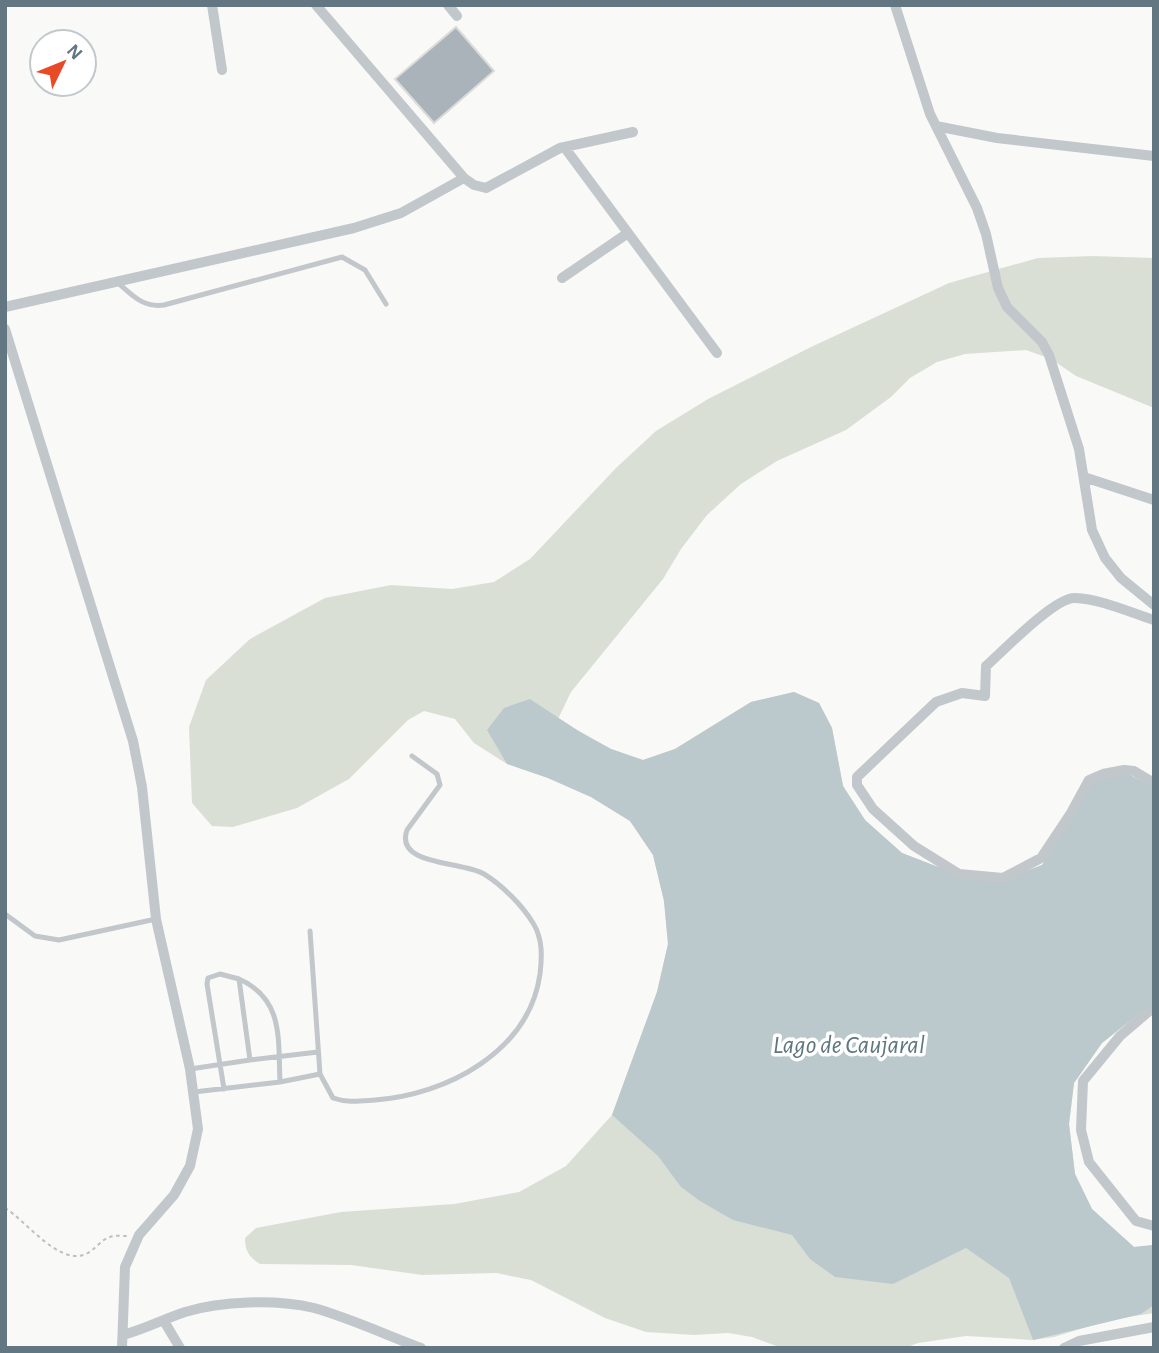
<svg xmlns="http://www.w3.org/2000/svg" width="1159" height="1353" font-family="'Alegreya Sans',sans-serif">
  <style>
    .green { fill: #dadfd6 }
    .water { fill: #bbc8cc }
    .building { fill: #a9b3b9; stroke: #dbdbd9; stroke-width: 2 }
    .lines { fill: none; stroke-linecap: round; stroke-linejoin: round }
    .path { stroke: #bcc0c2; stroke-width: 2; stroke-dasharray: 3.5 3.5; stroke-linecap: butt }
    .service { stroke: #c2c7cb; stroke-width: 5 }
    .minor { stroke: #c2c7cb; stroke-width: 10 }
    .labels { text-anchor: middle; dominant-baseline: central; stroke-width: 7; stroke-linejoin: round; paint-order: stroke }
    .water-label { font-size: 26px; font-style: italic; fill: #5e767d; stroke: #fff }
  </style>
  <rect width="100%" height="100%" fill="#f9f9f7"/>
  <path class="green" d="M1093 256 1154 258V408L1076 376 1051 359 1026 350 965 354 937 362 910 378 891 397 846 430 777 461 741 484 707 515 681 549 663 579 571 692 558 719 611 749 643 760 675 749 751 702 794 692 819 703 832 728 843 786 865 820 902 853 959 875 1002 880 1042 865 1071 820 1154 1002 1102 1043 1074 1083 1069 1124 1075 1174 1092 1209 1134 1247 1151 1246 1154 1242V1313L1110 1320 1054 1337 1033 1340 966 1336 918 1343 905 1348H782L752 1337 728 1333 694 1335 646 1332 605 1318 531 1280 496 1273 422 1275 351 1265 260 1264C249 1257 245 1251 245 1238L256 1228 341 1212 454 1204 519 1192 566 1166 612 1115 657 992 668 944 664 901 653 855 630 821 591 797 548 778 507 764 474 743 455 719 424 711 408 720 349 779 297 808 233 827 212 826 192 803 189 727 206 680 250 639 325 598 391 585 452 589 494 582 530 559 616 468 656 431 708 399 811 347 949 283 1038 258Z"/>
  <path class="water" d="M794 692 819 703 832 728 843 786 865 820 902 853 959 875 1002 880 1042 865 1071 820 1090 783 1122 771 1154 787V1002L1102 1043 1074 1083 1069 1124 1075 1174 1092 1209 1134 1247 1152 1245 1154 1248V1305L1141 1314 1033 1340 1009 1278 966 1248 893 1284 835 1277 810 1259 792 1235 733 1220 700 1201 681 1187 658 1156 612 1115 657 992 668 944 664 901 653 855 630 821 591 797 548 778 507 764 487 730 504 708 530 699 580 732 611 749 643 760 675 749 751 702Z"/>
  <path class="building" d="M456 27 494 71 434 123 395 79Z"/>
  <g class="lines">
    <path class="path" d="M5 1208C26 1221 57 1263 83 1255 94 1252 100 1240 110 1237 115 1235 122 1236 127 1236"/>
    <path class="service" d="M117 282C132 295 143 308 164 305L342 257 365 270 386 304
      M5 914 35 936 59 940 156 919
      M310 931 320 1074
      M250 1060 318 1052
      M190 1069 250 1060 239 979C284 999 278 1039 280 1082
      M224 1089 207 984 208 978 220 974 239 979
      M194 1092 280 1082 320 1074 333 1098C347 1103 360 1101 375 1100 446 1095 529 1052 540 974 542 957 543 939 533 923 522 905 502 885 484 874 463 861 394 866 407 830L440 785 437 774 412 756"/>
    <path class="minor" d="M212 5 222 70
      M316 5 464 178 474 185 486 188 560 148 633 132
      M448 5 457 16
      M895 5 930 114 977 208 986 234 998 288 1007 307 1042 342 1049 355 1079 449 1092 530 1105 558 1121 578 1154 605
      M936 126 997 138 1154 156
      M565 148 717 353
      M562 278 628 233
      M5 307 354 228 401 213 464 178
      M5 329 133 741 142 787 156 919 190 1069 198 1129 190 1166 174 1195 139 1235 125 1267 122 1348
      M1084 477 1154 500
      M1154 620C1129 612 1101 599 1075 598 1055 597 1003 651 986 666L985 696 962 693 936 702 857 777V785L873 809 914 846 959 874 1003 878 1041 858 1071 813 1089 780 1103 774 1124 770 1134 771 1154 783
      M1154 1007 1120 1036 1083 1081 1081 1130 1089 1162 1136 1221 1154 1226
      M164 1321 180 1348
      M123 1335C145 1329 164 1319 185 1312 221 1301 276 1299 314 1308 350 1318 386 1335 421 1348
      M1064 1348 1079 1341 1154 1327"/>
  </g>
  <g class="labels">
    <g class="water-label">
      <text x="849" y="1045">Lago de Caujaral</text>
    </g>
  </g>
  <rect width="1159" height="1353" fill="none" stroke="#637783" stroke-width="14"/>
  <g transform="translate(63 63) rotate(47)"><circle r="33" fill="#ffffff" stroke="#c1c9cd" stroke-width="2"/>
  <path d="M0-5L12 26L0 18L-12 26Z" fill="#ea4926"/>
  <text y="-10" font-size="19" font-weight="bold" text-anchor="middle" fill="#637783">N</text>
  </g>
</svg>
